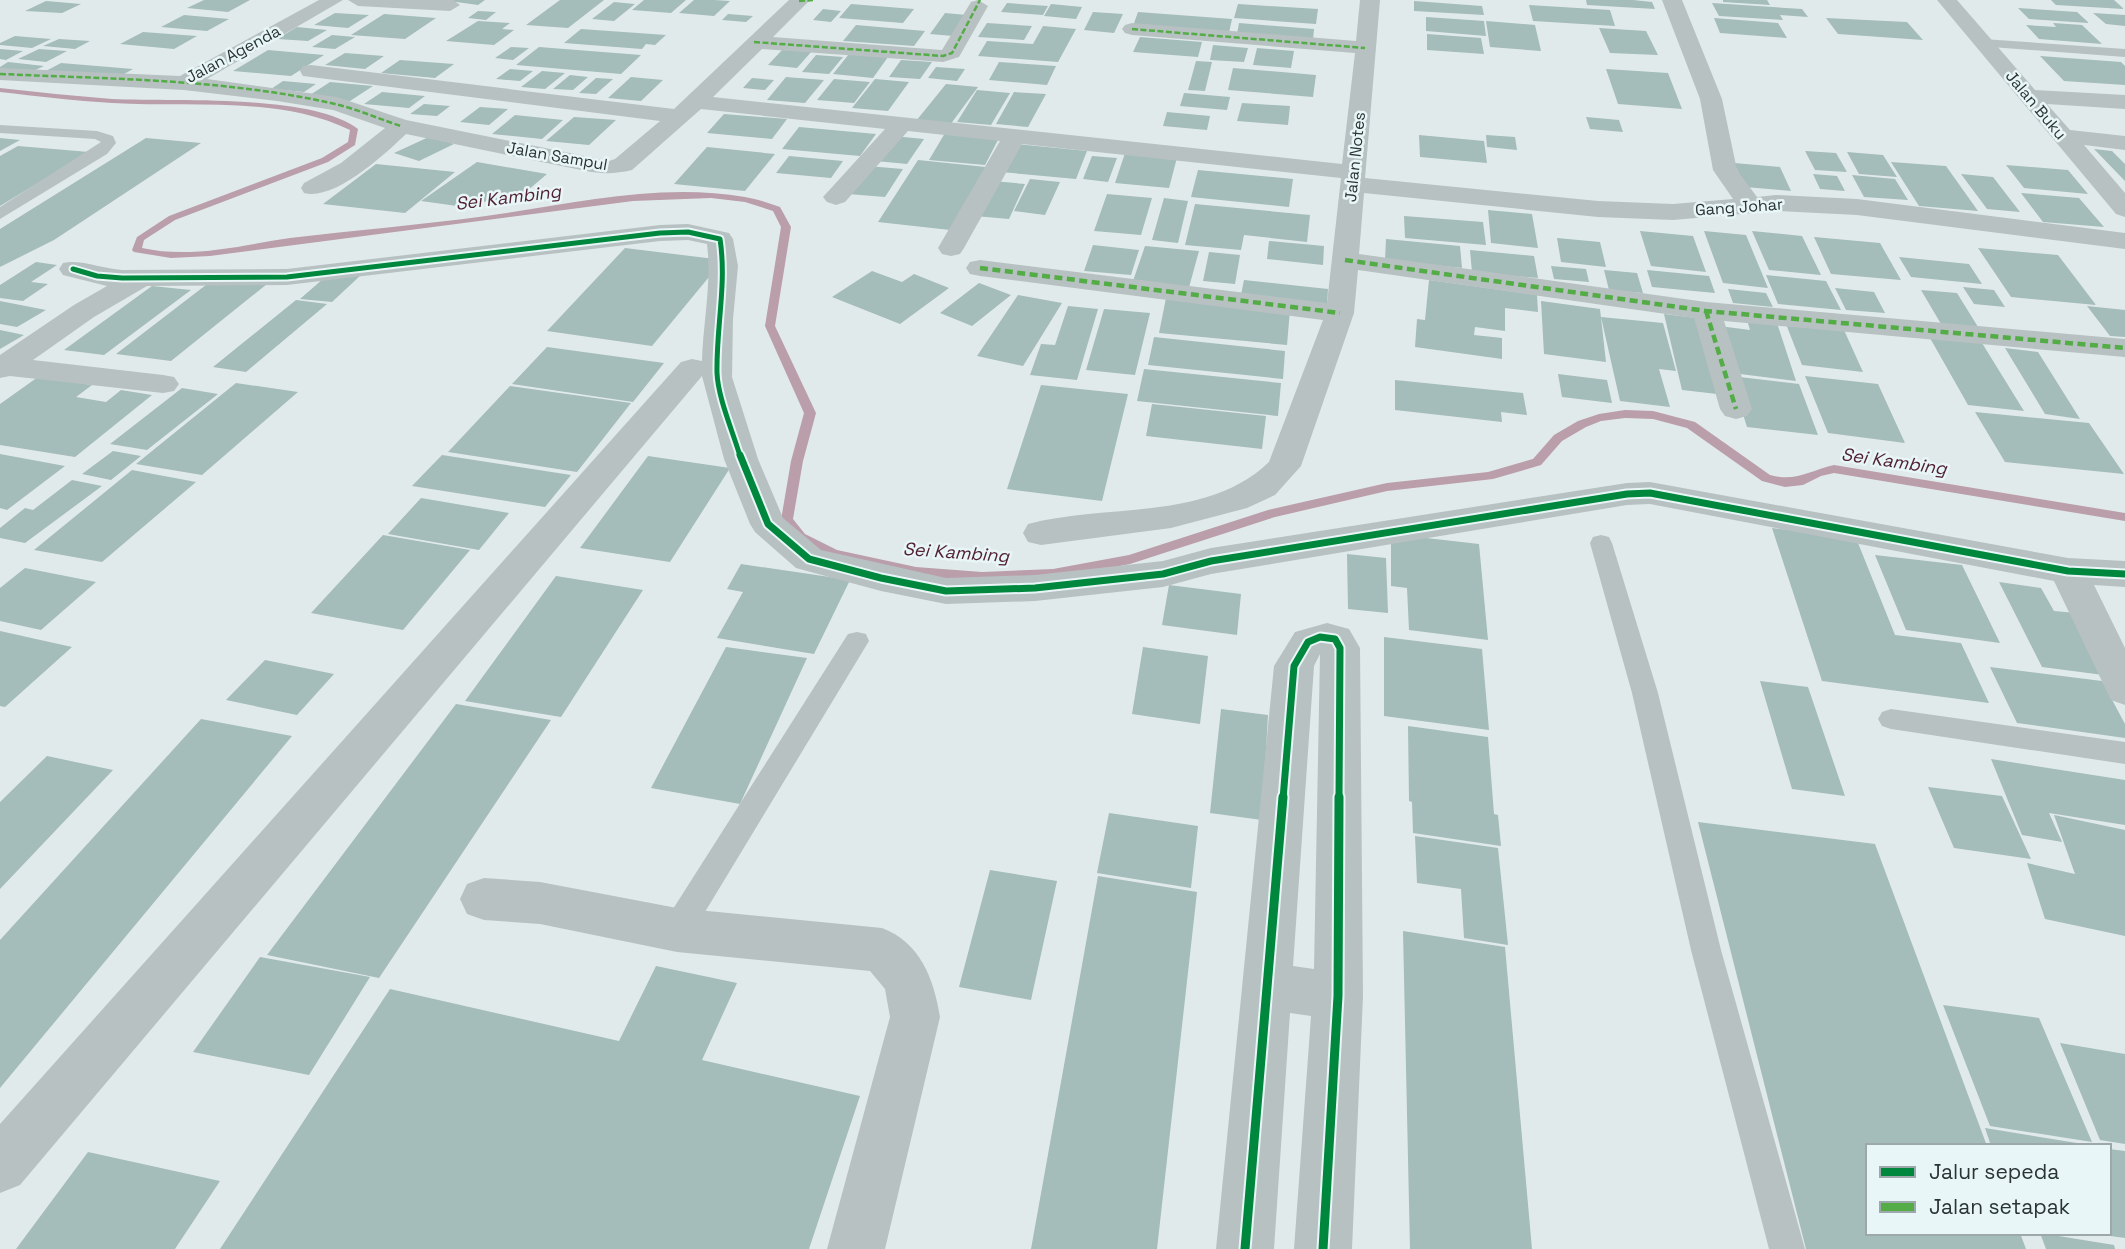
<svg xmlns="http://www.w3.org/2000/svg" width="2125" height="1249" font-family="'Space Grotesk',sans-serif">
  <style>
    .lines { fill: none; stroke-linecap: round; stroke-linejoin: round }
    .stream { fill: #ba9eaa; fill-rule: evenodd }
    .building { fill: #a4bcba }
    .service { fill: #b7c1c1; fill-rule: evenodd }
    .minor { fill: #b7c1c1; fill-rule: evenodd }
    .quiet-far1 { stroke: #53ac45; stroke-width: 2.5; stroke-dasharray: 6 2.5; stroke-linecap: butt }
    .quiet { stroke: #53ac45; stroke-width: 4.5; stroke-dasharray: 8 4.5; stroke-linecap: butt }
    .cycleway-far2-casing { stroke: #e8f6f7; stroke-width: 9 }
    .cycleway-far1-casing { stroke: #e8f6f7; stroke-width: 11 }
    .cycleway-casing { stroke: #e8f6f7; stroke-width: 13 }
    .cycleway-far2 { stroke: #00873e; stroke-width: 5 }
    .cycleway-far1 { stroke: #00873e; stroke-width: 7 }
    .cycleway { stroke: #00873e; stroke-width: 9 }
    .labels { text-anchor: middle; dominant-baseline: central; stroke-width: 5; stroke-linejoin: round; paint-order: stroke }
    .far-street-label { font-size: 16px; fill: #293433; stroke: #e8f6f7 }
    .far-water-label { font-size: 18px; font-style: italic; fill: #522233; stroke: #e8f6f7 }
  </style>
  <rect width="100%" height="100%" fill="#e1eaeb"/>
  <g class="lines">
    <path class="stream" d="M0 88C37 92 74 96 112 99 172 102 311 93 358 129L355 145 328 162 175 220 144 240 142 248C191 259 242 245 290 238 355 230 421 225 486 216 571 204 659 182 745 197 757 199 769 203 780 207L791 227 775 326 816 413 803 461 793 519 805 534 837 550 916 567 982 572 1053 569 1129 555 1268 510 1387 483 1488 472 1533 459 1554 435 1578 421 1599 414 1625 410 1653 411 1695 422 1770 475C1796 482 1809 471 1834 465L2125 513V521L1834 473 1821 476 1803 485 1785 487 1762 481 1687 428 1653 419 1625 418 1601 421 1586 427 1562 441 1541 465 1493 479 1387 491 1275 517 1130 564 1053 579 982 582 916 577 828 557 795 540 781 520 791 461 804 413 765 326 781 227 773 211 745 202 711 198 633 201 210 256 171 258 134 252 132 250 137 237 169 216 322 158 348 142 350 130C278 95 190 108 112 103 75 101 37 96 0 92Z"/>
  </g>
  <path class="building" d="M204 0H250L228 12 187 8Z
    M442 0H485L478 5Z
    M560 0H604L568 28 526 25Z
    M644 0H686L671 13 632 10Z
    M694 0H714L730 1 714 16 679 13Z
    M1586 0H1633L1652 2 1655 9 1587 5Z
    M1723 0H1767L1770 5 1723 2Z
    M2051 0H2114L2124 9 2056 5Z
    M46 1 81 4 62 13 25 11Z
    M1414 1 1482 6 1484 15 1414 11Z
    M614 2 635 4 614 21 592 19Z
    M1007 3 1048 6 1043 15 1001 12Z
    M1712 3 1802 9 1808 17 1780 15 1783 20 1719 16Z
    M851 4 914 9 903 23 839 18Z
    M1051 4 1082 7 1076 19 1044 16Z
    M1238 4 1318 9 1316 24 1234 18Z
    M1529 5 1610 10 1615 26 1533 21Z
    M2018 8 2077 12 2089 23 2029 19Z
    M823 9 841 11 831 22 813 20Z
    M478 11 496 12 486 20 468 18Z
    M1093 12 1123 14 1114 33 1084 30Z
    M1138 12 1232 19 1229 33 1133 26Z
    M335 13 369 15 348 28 314 25Z
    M945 13 967 15 953 36 930 34Z
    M2093 13 2125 15V26L2106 24Z
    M384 14 436 18 405 39 351 35Z
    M728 14 753 16 746 22 722 20Z
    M184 15 229 19 207 31 161 27Z
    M1426 17 1484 21 1486 36 1426 31Z
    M1714 18 1778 23 1787 38 1720 33Z
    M1826 18 1907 22 1923 40 1838 34Z
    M478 21 510 23 502 29 514 30 494 45 446 41Z
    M1486 21 1535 25 1541 51 1490 47Z
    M987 23 1032 26 1024 40 978 37Z
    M1239 23 1314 29 1313 40 1237 34Z
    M2053 23 2082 25 2102 44 2039 39 2026 25 2056 27Z
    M856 25 925 31 914 46 843 41Z
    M1043 26 1076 29 1058 62 978 56 987 41 1033 44Z
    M297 27 327 30 308 41 277 39Z
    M1599 28 1646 31 1658 55 1610 53Z
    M581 29 666 35 655 45 646 44 642 49 564 43Z
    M143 32 197 36 174 49 120 44Z
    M1427 34 1481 38 1484 54 1427 50Z
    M332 35 355 37 335 49 312 47Z
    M15 36 51 39 32 48 0 45V43Z
    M1140 37 1202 42 1198 57 1133 52Z
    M59 39 90 41 75 49 43 46Z
    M1213 45 1248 48 1244 62 1210 60Z
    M511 47 529 48 513 60 495 58Z
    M539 47 641 55 621 74 516 65Z
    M1257 48 1294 51 1291 68 1253 65Z
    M0 49 23 51 6 60 0 59Z
    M39 49 67 51 46 62 18 59Z
    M783 49 812 51 797 68 768 65Z
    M268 50 324 55 291 76 233 71Z
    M345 53 384 56 365 69 325 65Z
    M849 54 888 57 873 78 833 74Z
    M816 55 843 57 829 74 802 72Z
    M2040 56 2121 62 2125 66V85L2064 81Z
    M400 60 454 64 435 78 381 73Z
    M901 60 932 62 920 79 889 77Z
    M1196 61 1212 62 1205 91 1188 90Z
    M8 62 44 66 27 74 0 72V67Z
    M999 62 1056 66 1047 85 989 80Z
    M61 63 133 69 117 78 44 72Z
    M936 67 965 69 957 81 928 78Z
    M1233 68 1316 75 1313 97 1228 90Z
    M510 69 533 71 520 81 496 79Z
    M1606 69 1668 73 1682 109 1618 104Z
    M542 71 565 73 545 89 521 87Z
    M570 75 588 77 573 90 553 89Z
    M631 77 663 80 641 101 608 98Z
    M786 77 824 80 805 103 767 100Z
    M596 78 613 79 596 94 579 93Z
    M752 78 774 80 765 90 743 88Z
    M834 79 870 82 854 103 817 100Z
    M875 79 909 82 888 111 852 108Z
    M283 81 316 84 304 92 271 89Z
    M330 82 373 86 350 101 307 97Z
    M946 84 978 87 950 125 916 121Z
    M977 90 1010 93 991 125 957 122Z
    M382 92 425 96 409 108 364 104Z
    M1014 92 1046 94 1028 127 996 124Z
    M1184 93 1230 97 1227 110 1180 106Z
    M1242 103 1290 106 1288 125 1237 121Z
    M424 104 450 106 437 116 410 114Z
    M480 107 508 109 489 125 460 122Z
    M1167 112 1210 116 1207 130 1163 126Z
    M724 114 787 119 772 139 707 133Z
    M515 115 563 120 542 139 492 134Z
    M574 117 616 120 589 145 546 141Z
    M1586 117 1619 120 1623 132 1590 129Z
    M799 127 876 134 860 156 782 149Z
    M945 133 999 138 985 165 929 160Z
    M1419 135 1484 141 1487 163 1420 157Z
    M1486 135 1515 137 1517 150 1487 147Z
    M431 136 454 144 419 161 394 153Z
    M893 136 924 139 907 164 876 161Z
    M0 138 20 140 0 151Z
    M146 138 201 143 54 240 0 267V229Z
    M1015 144 1087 151 1076 179 1001 172Z
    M18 146 89 152 0 206V156Z
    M707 147 775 154 745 191 674 184Z
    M2094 149 2112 151 2125 164V181Z
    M1126 150 1178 154 1169 188 1115 183Z
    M1805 151 1836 153 1847 172 1815 170Z
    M1847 152 1883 155 1897 177 1859 174Z
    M789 156 843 161 831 178 776 173Z
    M1092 156 1117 158 1108 182 1083 179Z
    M918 160 986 167 950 230 878 222Z
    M477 162 547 174 521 196 457 206 421 201Z
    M1891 162 1946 166 1978 211 1919 206Z
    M1734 163 1780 167 1791 191 1745 187Z
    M376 164 455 172 405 213 323 204Z
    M2006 165 2068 170 2088 194 2024 188Z
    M867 166 903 169 885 197 848 194Z
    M1198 170 1293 179 1289 207 1191 197Z
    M1813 174 1837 176 1845 191 1820 189Z
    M1961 174 1993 177 2020 212 1987 209Z
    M1852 175 1895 179 1908 200 1864 197Z
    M1030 179 1060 182 1045 215 1014 211Z
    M993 181 1025 184 1009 219 975 216Z
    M2021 193 2079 198 2104 227 2043 222Z
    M1107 194 1152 198 1141 235 1094 231Z
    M1164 198 1188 201 1178 243 1152 240Z
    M1195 204 1310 215 1307 242 1244 235 1241 250 1185 245Z
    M1488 210 1532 214 1538 248 1491 243Z
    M1404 216 1483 222 1486 245 1405 238Z
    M1640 231 1693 236 1706 272 1651 266Z
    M1704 231 1746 235 1768 288 1723 283Z
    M1752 231 1802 236 1821 275 1769 270Z
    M1814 237 1880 243 1901 280 1831 274Z
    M1557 238 1600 242 1606 267 1561 262Z
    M1386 239 1460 246 1462 268 1385 260Z
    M1269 241 1324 246 1323 265 1267 259Z
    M1093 245 1139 250 1131 275 1084 271Z
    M1145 246 1199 251 1188 291 1132 284Z
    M625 248 723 260 652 346 547 331Z
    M1978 248 2058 255 2096 305 2011 297Z
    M1470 250 1534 256 1538 278 1472 272Z
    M1209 252 1240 255 1235 284 1203 281Z
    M1899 257 1969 264 1982 284 1911 277Z
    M36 262 57 265 31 282 48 284 23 301 0 298V285Z
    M1551 266 1586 269 1589 282 1554 279Z
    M1604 270 1637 273 1643 293 1609 290Z
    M1647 270 1709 276 1715 293 1652 287Z
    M872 271 902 282 914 274 949 288 900 324 832 297Z
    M331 272 361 275 332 302 300 299Z
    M1766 275 1826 281 1841 310 1778 304Z
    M215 278 267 284 171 361 116 354Z
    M1244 280 1328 289 1327 304 1241 295Z
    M1429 280 1537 295 1538 312 1505 308V331L1475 327 1474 335 1502 338V359L1415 347 1417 319 1425 320Z
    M979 283 1011 295 972 326 940 313Z
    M152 286 191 290 104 355 64 350Z
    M1963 287 1994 290 2005 307 1974 304Z
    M1835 288 1874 292 1885 313 1846 310Z
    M1728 289 1766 293 1773 307 1733 303Z
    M1921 290 1957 293 1978 327 1941 324Z
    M1018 295 1062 303 1023 366 977 356Z
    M1166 298 1290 310 1287 345 1159 333Z
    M296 300 327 304 246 372 213 367Z
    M0 301 46 310 17 327 0 324Z
    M1541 301 1600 309 1606 362 1544 354Z
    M1068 306 1098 309 1077 380 1030 375 1041 344 1055 345Z
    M2087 306 2125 310V337L2110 336Z
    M1104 309 1150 313 1135 375 1086 370Z
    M1664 314 1705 319 1726 395 1682 390Z
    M1601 317 1663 323 1676 371 1659 369 1670 407 1620 401Z
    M1747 320 1777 323 1796 381 1732 373 1719 326 1750 330Z
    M1786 324 1844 330 1863 372 1802 365Z
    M0 330 24 335 0 349Z
    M1154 337 1285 351 1283 379 1148 365Z
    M1930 338 1982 343 2024 411 1968 405Z
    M547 347 664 363 633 402 512 384Z
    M2005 348 2038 352 2080 419 2045 414Z
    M1144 369 1281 383 1278 416 1137 401Z
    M1558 374 1607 380 1612 403 1562 397Z
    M1731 376 1799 384 1818 435 1747 427Z
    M1805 376 1878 384 1905 443 1828 433Z
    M38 377 92 385 76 397 106 402 121 390 152 395 75 457 0 445V404Z
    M1395 380 1523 393 1527 415 1501 412 1502 422 1395 410Z
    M236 383 298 392 202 475 136 464Z
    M1041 385 1128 394 1102 501 1007 489Z
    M510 386 631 403 577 472 448 452Z
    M182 388 218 394 147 450 110 444Z
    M1152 404 1266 416 1262 449 1146 436Z
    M1975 412 2089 423 2124 474 2005 462Z
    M113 451 141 456 111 480 82 474Z
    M0 454 65 466 7 510 0 508Z
    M442 455 571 475 545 507 412 486Z
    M648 456 730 468 670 562 580 548Z
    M132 470 196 482 102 562 34 550Z
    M72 480 102 486 25 543 0 538V528L25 508 33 510Z
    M421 498 509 513 479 550 388 534Z
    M1772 528 1856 538 1895 635 1961 643 1989 703 1822 681Z
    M1391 534 1479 544 1488 640 1409 630 1407 588 1391 586Z
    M383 535 470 550 403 630 311 613Z
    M1347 554 1386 558 1388 613 1348 609Z
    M1875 555 1962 565 2000 643 1906 630Z
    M741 564 850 580 814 654 717 638 743 592 727 589Z
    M25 568 96 582 41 630 0 621V588Z
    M556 576 643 590 561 717 465 701Z
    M1999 582 2041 588 2054 611 2076 613 2111 676 2042 667Z
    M1169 585 1241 594 1237 635 1162 625Z
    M0 631 72 647 5 707 0 706Z
    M1384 637 1482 649 1489 730 1384 716Z
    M726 647 807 658 740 804 651 788Z
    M1143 647 1208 656 1200 724 1132 714Z
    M265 660 334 674 297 715 226 700Z
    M1990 667 2102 681 2125 724V738L2017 723Z
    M1760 681 1808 687 1845 796 1792 789Z
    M456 704 551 720 379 978 267 955Z
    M1221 709 1268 715 1262 820 1210 813Z
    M201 719 292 736 0 1088V940Z
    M1408 726 1488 737 1494 814 1498 815 1501 846 1413 833 1412 802 1409 801Z
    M47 756 113 770 0 889V802Z
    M1991 759 2125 780V825L2049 813 2062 842 2022 835Z
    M1928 787 2002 796 2031 859 1954 848Z
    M1109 813 1198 826 1191 888 1097 873Z
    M2054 815 2125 830V936L2045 919 2027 863 2075 874Z
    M1698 822 1875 844 1987 1146H1868V1233H2020L2026 1249H1806Z
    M1415 836 1498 848 1508 945 1464 938 1461 889 1417 883Z
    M990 870 1057 881 1031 1000 959 987Z
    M1098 876 1197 892 1157 1249H1031Z
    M1403 931 1505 947 1532 1249H1410Z
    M260 957 370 977 309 1075 193 1052Z
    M656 966 737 983 702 1060 860 1096 809 1249H220L390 989 619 1041Z
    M1943 1005 2039 1018 2092 1142 1990 1126Z
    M2060 1043 2125 1054V1144L2100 1140Z
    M1985 1128 2083 1144V1146H1991Z
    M2109 1149 2125 1151V1238L2103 1235 2109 1233Z
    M88 1152 220 1181 175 1249H16Z
    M2040 1233 2114 1245 2115 1249H2046Z"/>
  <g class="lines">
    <path class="service" d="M1983 39 2125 49V57L1978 46 1976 43Z
      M0 125 97 131 113 136 116 143 107 154 0 219V207L101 142 95 139 0 133Z
      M1601 535 1609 537 1612 543 1658 693 1721 950 1805 1249H1769L1691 950 1632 693 1590 543 1593 537Z
      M857 632 866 634 869 641 688 940 677 944 666 940 662 930 666 920 848 634Z
      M1891 709 2125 742V764L1891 729 1882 726 1878 719 1882 712Z"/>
    <path class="minor" d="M319 0H343L207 79 337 97 406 120 609 161 615 159 660 121 311 77 303 76 300 71 303 66 311 65 674 109 789 0H810L773 37 942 50 971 2 978 0 988 6 959 57 943 62 762 49 713 97 1342 164 1355 53 1132 35 1125 33 1122 29 1125 25 1132 23 1356 41 1360 0H1380L1365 178 1598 201 1673 204 1733 199 1713 170 1700 99 1662 0H1682L1722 99 1737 170 1757 197 1776 195 1857 199 2125 233V249L1857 215 1776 211 1673 220 1598 217 1364 193 1359 254 1706 302 2125 339V357L1724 321 1752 409 1747 416 1736 419 1725 416 1720 409 1694 318 1358 270 1354 313 1301 466 1275 495 1247 508 1171 528 1041 545 1028 542 1023 533 1028 524C1106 503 1207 522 1269 462L1323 320 980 276 970 274 966 268 970 262 980 260 1327 303 1341 178 1022 144 964 248 960 254 951 256 942 254 938 248 1000 141 908 131 845 202 836 205 827 202 823 197 885 129 701 109 632 170C615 174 603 174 586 171L406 134C385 154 335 201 304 193L301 188 304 183 341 163 385 128 333 110 277 101 184 90 0 80V68L180 76Z
      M348 0H453L460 5 450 11 358 6Z
      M1937 0H1957L2035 90 2125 95V109L2047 104 2070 130 2125 136V150L2084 145 2125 193V217L2116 214Z
      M688 224 729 233 733 239 738 266 733 319 732 377 758 459 783 518 821 550 946 578 1035 575 1163 561 1211 548 1627 483 1650 482 2068 558 2125 561V587L2094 585 2125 648V705L2111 700 2054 581 1650 504 1627 505 1211 574 1163 587 1035 601 946 604 881 591 796 568 755 532 750 524 724 459 702 376 20 1185 0 1193V1124L681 362 692 359 702 361C703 323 712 282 707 244L688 240 660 241 287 285 147 286 94 317 33 360 163 375 174 377 179 384 174 391 163 393 10 376 0 378V355L74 305 107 286 63 275 59 269 63 263C80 259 103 269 122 270L287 269 660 225Z
      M1327 623 1349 629 1360 648 1363 996 1352 1249H1294L1311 1016 1290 1013 1274 1249H1216L1274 666 1295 632ZM1320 654 1314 969 1293 966 1314 666Z
      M484 878 540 882 677 908 882 928C920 942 934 979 940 1017L885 1249H827L890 1017 885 989 870 971 677 952 540 924 484 920 467 914 460 899 467 884Z"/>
    <path class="quiet-far1" d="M799 1 813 0
      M1132 29 1365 48
      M754 42 943 56 952 53 980 0
      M0 74C111 79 226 79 335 104 357 109 379 119 401 126"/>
    <path class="quiet" d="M1345 260 1706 311 2125 348
      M980 268 1340 313
      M1706 311 1736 409"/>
    <defs>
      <path id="cycleway-far2" d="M73 269 97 276 122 278 287 277 660 233 688 232 720 239C727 284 716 328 717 373 718 398 733 432 740 456"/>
      <path id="cycleway-far1" d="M740 455 768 524 809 559 881 578 946 591 1035 588 1163 574 1211 561 1627 494 1650 493 2068 571 2125 574
        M1283 799 1294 666 1308 642 1320 637 1335 639 1340 648 1339 799"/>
      <path id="cycleway" d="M1245 1249 1283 797
        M1323 1249 1338 996 1339 797"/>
    </defs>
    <use href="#cycleway-far2" class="cycleway-far2-casing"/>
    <use href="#cycleway-far1" class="cycleway-far1-casing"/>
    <use href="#cycleway" class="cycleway-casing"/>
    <use href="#cycleway-far2" class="cycleway-far2"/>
    <use href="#cycleway-far1" class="cycleway-far1"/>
    <use href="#cycleway" class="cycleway"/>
  </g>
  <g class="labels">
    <g class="far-street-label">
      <text transform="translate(233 54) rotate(-28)">Jalan Agenda</text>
      <text transform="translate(2036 105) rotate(50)">Jalan Buku</text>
      <text transform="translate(557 156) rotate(10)">Jalan Sampul</text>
      <text transform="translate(1355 157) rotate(-84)">Jalan Notes</text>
      <text transform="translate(1739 207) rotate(-4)">Gang Johar</text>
    </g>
    <g class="far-water-label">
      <text transform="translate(508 197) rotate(-7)">Sei Kambing</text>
      <text transform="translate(1894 461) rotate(8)">Sei Kambing</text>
      <text transform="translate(956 552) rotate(4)">Sei Kambing</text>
    </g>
  </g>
  <rect x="1866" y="1144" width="245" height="91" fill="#e8f6f7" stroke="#9ca8a9" stroke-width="2"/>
  <rect x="1880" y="1167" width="35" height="10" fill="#00873e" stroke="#9ca8a9" stroke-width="2"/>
  <text x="1929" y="1179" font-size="21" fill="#293433">Jalur sepeda</text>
  <rect x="1880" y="1202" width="35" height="10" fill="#53ac45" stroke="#9ca8a9" stroke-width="2"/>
  <text x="1929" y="1214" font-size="21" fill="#293433">Jalan setapak</text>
</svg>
